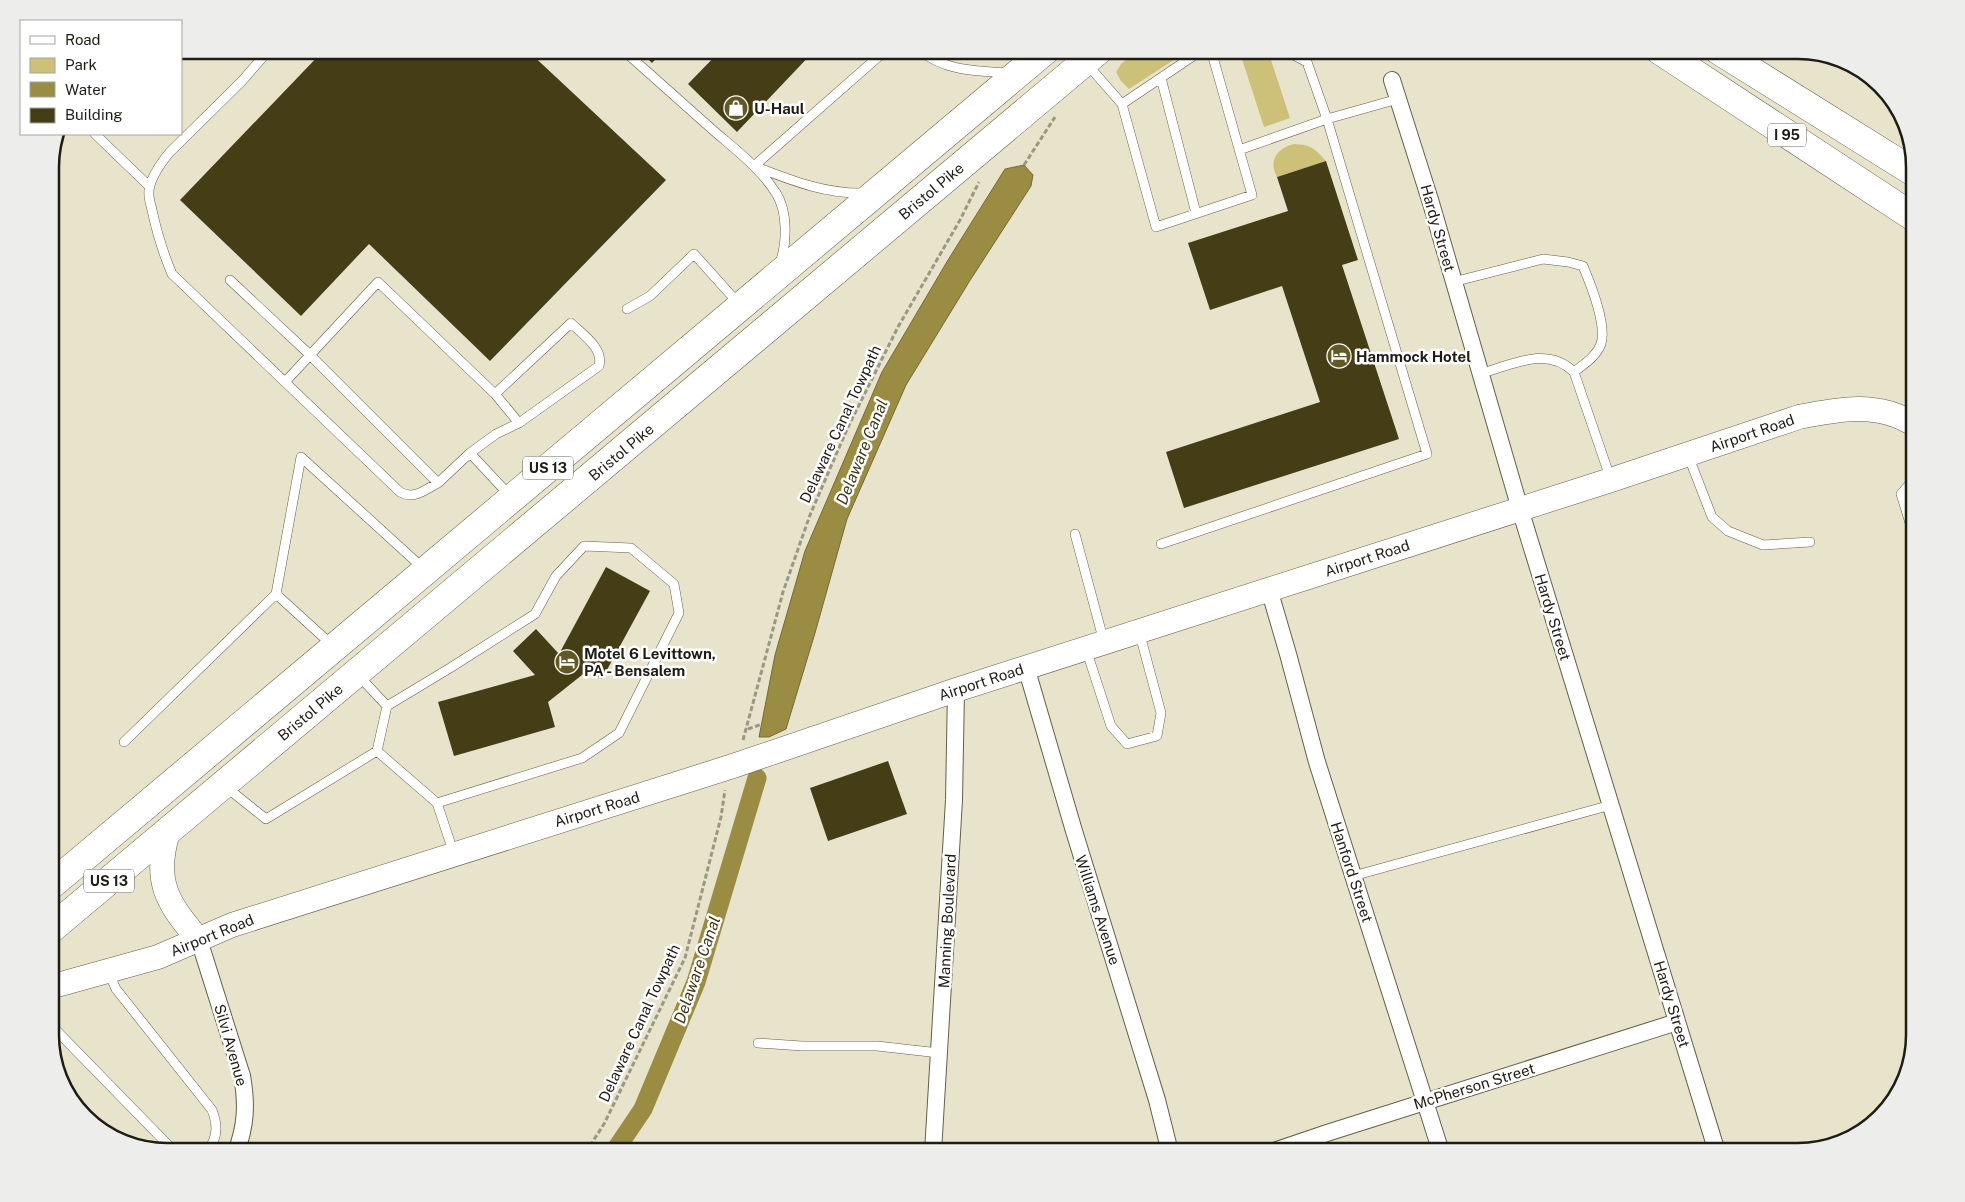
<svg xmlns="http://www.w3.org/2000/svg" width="1965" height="1202" font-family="'Public Sans',sans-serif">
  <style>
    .green { fill: #cdc079 }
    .water { fill: #9a8c42; stroke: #756a34 }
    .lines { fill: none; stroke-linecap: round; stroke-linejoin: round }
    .canal { stroke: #9a8c42; stroke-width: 19 }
    .building { fill: #443d16 }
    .lane-casing { stroke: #635f4b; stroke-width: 10 }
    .street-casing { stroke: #635f4b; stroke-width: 18 }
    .secondary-casing { stroke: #635f4b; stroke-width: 25 }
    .highway-casing { stroke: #635f4b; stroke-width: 29 }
    .path { stroke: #9a9785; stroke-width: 3; stroke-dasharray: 5 2.5; stroke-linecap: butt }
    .lane { stroke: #fff; stroke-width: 9 }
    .street { stroke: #fff; stroke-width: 16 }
    .secondary { stroke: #fff; stroke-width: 24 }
    .highway { stroke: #fff; stroke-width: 28 }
    .labels { text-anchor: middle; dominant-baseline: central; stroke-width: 5; stroke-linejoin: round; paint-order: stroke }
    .shield { fill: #fff; stroke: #62605a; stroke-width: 1 }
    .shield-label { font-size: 14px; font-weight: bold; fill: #1e1c14 }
    .poi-label { font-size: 15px; font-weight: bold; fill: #1e1c14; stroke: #fff; text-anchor: start }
    .street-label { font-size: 15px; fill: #1e1c14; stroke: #fff }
    .water-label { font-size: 16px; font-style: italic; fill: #3e3817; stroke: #fff }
    .rim { fill: none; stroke: #1e1c14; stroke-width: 2.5 }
  </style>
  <rect width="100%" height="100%" fill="#e8e4cc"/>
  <path class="green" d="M1138 50H1189L1129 89 1121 81 1116 72 1121 64Z
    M1239 50H1254L1271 60 1290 118 1264 127Z
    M1294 144C1312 145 1314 148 1326 161L1277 177C1268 161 1277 148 1294 144Z"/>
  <path class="water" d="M1024 165 1033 175 1031 186 969 282 906 385 847 519 815 633 786 729 769 737H759L775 655 805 551 882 372 948 260 1005 169Z"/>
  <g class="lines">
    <path class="canal" d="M614 1152 643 1109 696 982 757 778"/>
  </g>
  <path class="building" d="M324 50H527L666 180 490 361 369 244 301 316 180 200Z
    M639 50H664L652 63Z
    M721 50H815L737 132 688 84Z
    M1326 161 1358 260 1342 265 1399 439 1184 508 1166 452 1320 402 1282 286 1210 310 1188 243 1288 211 1277 177Z
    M606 567 650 591 602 679 587 671 548 702 555 727 454 756 438 702 535 675 513 651 536 629 559 654Z
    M888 761 907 814 828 841 810 788Z"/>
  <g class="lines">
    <defs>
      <path id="lane" d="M269 50 242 81 169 153C161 163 150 178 149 191 148 197 151 205 152 210 157 233 163 253 172 274L400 492C414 500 424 490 438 483
        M623 50C653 77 684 104 714 131 736 150 760 168 776 193 788 212 787 243 780 263
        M920 50C945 72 979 71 1010 73
        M1202 50 1122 104 1156 227 1252 195 1211 50
        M1086 63 1122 104
        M1161 78 1196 213
        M95 134 150 187
        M1239 150 1327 119 1307 62 1284 50
        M754 166 886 50
        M754 166C791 180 824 194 864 193
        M230 280 309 354 438 483 470 453 496 434 519 423 599 366C604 348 582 334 571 323L495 394
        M1453 282 1543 259 1568 262 1583 266C1591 285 1607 325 1601 344 1596 357 1584 364 1574 372
        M627 309 650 296 694 254 739 304
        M1480 374C1511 365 1547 345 1574 372L1611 480
        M285 382 378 282 495 394 519 423
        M470 453 511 497
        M1688 455 1712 517 1728 531 1763 545 1810 542
        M1915 478 1901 494 1915 539
        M1075 534 1104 642
        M1161 544 1427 454 1327 119 1398 99
        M332 645 276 594 301 457 424 569
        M1086 649 1111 726 1127 744 1157 736 1161 713 1139 631
        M358 675 387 706
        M124 742 276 594
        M377 751 437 803
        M226 787 266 819 377 751 387 706 450 668 535 614 556 576 584 546 631 548 674 584 679 613 619 733 582 758 437 803 454 854
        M1353 876 1611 805
        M108 971 116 989 212 1110C218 1125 218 1140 206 1152
        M50 1024 175 1152
        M758 1043 802 1046H877L939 1053"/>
      <path id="street" d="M1392 80 1431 203 1520 509 1717 1152
        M1269 589 1288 654 1317 762 1441 1152
        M1026 667 1074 831 1157 1100 1170 1152
        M199 940 242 1076C247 1104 246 1126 236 1152
        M933 1152 954 800 956 690
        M1271 1152 1327 1133 1677 1022"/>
      <path id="secondary" d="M168 832C153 881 167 903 199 940
        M50 987 158 957 232 925 733 766 956 690 1611 480 1799 417C1839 409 1878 401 1915 425"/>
      <path id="highway" d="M1659 50 1915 218
        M1718 50 1915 173
        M50 886 1046 50
        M50 930 1099 50"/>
    </defs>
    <use href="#lane" class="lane-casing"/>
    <use href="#street" class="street-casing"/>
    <use href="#secondary" class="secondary-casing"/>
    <use href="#highway" class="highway-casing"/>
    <path class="path" d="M1024 165 1055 117
      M748 729 762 724
      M743 740 783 592 810 515 848 427 898 327 960 220 979 182
      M586 1152 604 1124 685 958 721 817 725 790"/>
    <use href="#lane" class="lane"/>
    <use href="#street" class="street"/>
    <use href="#secondary" class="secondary"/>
    <use href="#highway" class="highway"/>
  </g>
  <defs>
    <symbol id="shop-disc" viewBox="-11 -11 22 22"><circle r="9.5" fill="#615824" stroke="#fff"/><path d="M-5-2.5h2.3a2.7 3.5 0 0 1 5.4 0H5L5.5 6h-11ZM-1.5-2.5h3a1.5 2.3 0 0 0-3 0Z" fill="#fff"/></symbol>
    <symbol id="hotel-disc" viewBox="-11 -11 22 22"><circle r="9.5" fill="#615824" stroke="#fff"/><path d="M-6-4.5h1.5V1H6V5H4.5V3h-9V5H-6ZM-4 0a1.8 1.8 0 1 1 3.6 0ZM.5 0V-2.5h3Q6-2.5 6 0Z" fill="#fff"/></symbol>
  </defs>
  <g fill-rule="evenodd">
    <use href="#shop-disc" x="722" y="94" width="28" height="28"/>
    <use href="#hotel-disc" x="1325" y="342" width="28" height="28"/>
    <use href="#hotel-disc" x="553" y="648" width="28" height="28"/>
  </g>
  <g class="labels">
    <g class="shield">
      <rect x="1768" y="123.5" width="38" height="23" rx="4"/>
      <rect x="523" y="456.5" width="50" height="23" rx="4"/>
      <rect x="84" y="869.5" width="50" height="23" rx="4"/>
    </g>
    <g class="shield-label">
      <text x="1787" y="135">I 95</text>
      <text x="548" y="468">US 13</text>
      <text x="109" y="881">US 13</text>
    </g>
    <g class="poi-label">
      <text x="754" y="108">U-Haul</text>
      <text x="1356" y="356">Hammock Hotel</text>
      <text x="584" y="653">Motel 6 Levittown,<tspan x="584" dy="17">PA - Bensalem</tspan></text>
    </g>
    <g class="street-label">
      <text transform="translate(931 191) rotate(-40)">Bristol Pike</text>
      <text transform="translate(1438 228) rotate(74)">Hardy Street</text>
      <text transform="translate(840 424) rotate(-65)">Delaware Canal Towpath</text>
      <text transform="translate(1752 433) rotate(-19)">Airport Road</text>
      <text transform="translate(621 452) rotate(-40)">Bristol Pike</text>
      <text transform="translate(1367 558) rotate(-18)">Airport Road</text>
      <text transform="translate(1553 617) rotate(73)">Hardy Street</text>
      <text transform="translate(981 682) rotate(-18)">Airport Road</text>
      <text transform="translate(310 712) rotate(-40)">Bristol Pike</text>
      <text transform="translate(597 809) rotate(-17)">Airport Road</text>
      <text transform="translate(1352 872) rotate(72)">Hanford Street</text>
      <text transform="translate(1098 910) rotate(72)">Williams Avenue</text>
      <text transform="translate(947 921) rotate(-87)">Manning Boulevard</text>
      <text transform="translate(212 935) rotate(-22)">Airport Road</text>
      <text transform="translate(1672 1004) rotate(73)">Hardy Street</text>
      <text transform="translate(639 1023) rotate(-65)">Delaware Canal Towpath</text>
      <text transform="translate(231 1045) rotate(74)">Silvi Avenue</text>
      <text transform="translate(1474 1086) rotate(-17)">McPherson Street</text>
    </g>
    <g class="water-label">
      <text transform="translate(862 452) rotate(-68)">Delaware Canal</text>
      <text transform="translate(697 970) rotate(-71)">Delaware Canal</text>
    </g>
  </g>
  <path d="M0 0H1965V1202H0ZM167 59H1798A108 108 0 0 1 1906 167V1035A108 108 0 0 1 1798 1143H167A108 108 0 0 1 59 1035V167A108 108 0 0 1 167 59Z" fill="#ededec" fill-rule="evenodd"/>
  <path class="rim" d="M167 59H1798A108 108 0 0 1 1906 167V1035A108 108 0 0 1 1798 1143H167A108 108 0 0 1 59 1035V167A108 108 0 0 1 167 59Z"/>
  <rect x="20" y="20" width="162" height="115" fill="#ffffff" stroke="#a5a4a1"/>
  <rect x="30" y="36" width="25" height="8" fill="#ffffff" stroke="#a5a4a1"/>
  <text x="65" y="45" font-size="15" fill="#1e1c14">Road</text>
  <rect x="30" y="58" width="25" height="15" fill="#cdc079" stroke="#a5a4a1"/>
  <text x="65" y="70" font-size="15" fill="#1e1c14">Park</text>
  <rect x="30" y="82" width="25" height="15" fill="#9a8c42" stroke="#a5a4a1"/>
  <text x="65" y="95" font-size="15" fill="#1e1c14">Water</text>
  <rect x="30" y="108" width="25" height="15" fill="#443d16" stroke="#a5a4a1"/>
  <text x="65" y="120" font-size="15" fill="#1e1c14">Building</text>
</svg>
